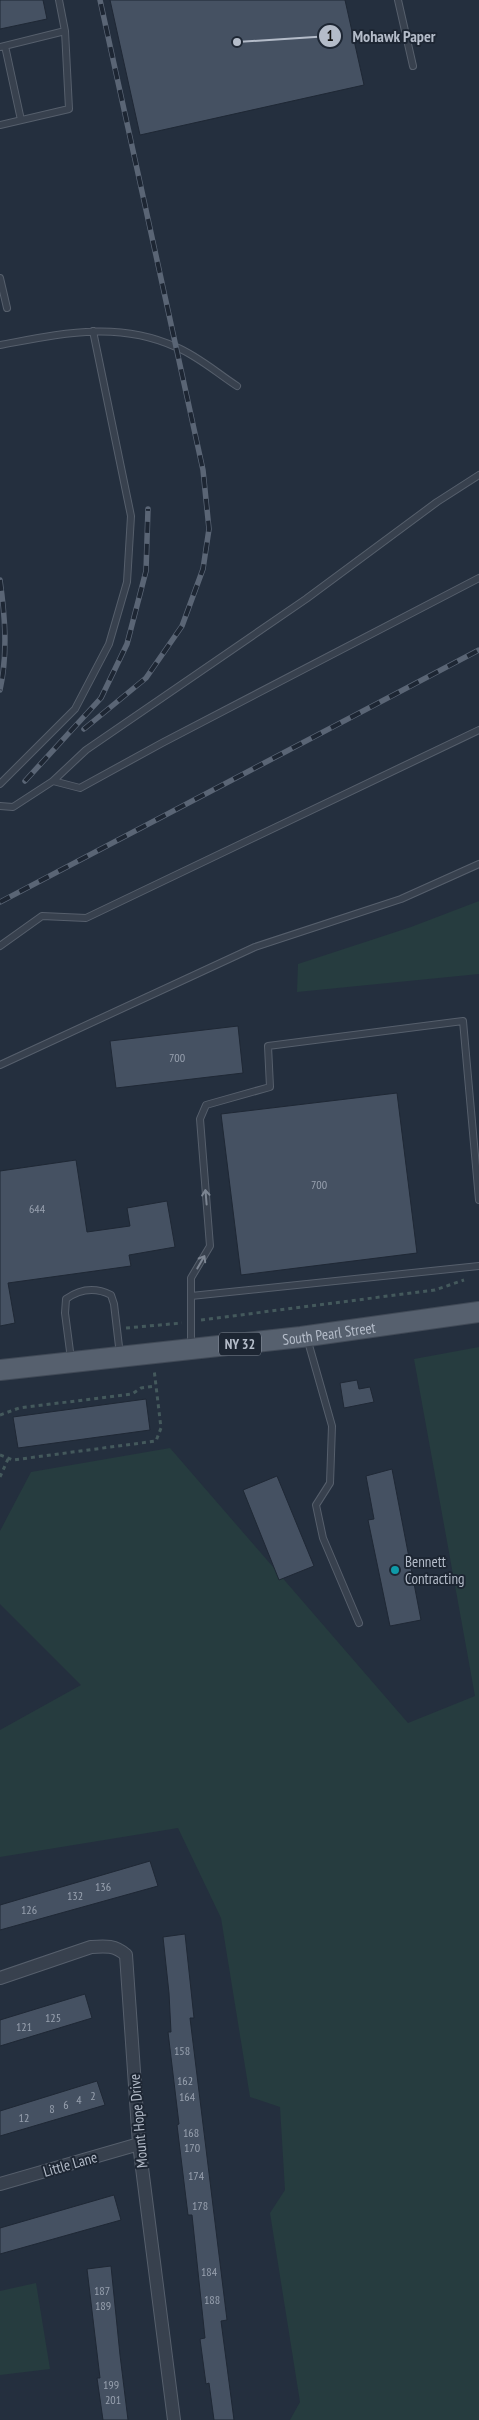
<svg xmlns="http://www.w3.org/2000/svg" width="479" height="2420" font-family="'PT Sans Narrow',sans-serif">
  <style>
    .green { fill: #263c3f }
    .building { fill: #455162; stroke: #1f2835 }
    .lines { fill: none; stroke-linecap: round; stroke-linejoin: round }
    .service-casing { stroke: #565f6c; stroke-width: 8 }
    .minor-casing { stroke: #565f6c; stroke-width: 14 }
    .primary-casing { stroke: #414a57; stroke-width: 22 }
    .path { stroke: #44595c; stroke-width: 3; stroke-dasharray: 4 4; stroke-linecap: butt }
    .service { stroke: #38414e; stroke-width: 6 }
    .minor { stroke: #38414e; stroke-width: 12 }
    .primary { stroke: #56606e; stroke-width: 20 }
    .rail-casing { stroke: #5a6575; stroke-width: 5.5 }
    .rail { stroke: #1d2633; stroke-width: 4; stroke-dasharray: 11; stroke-linecap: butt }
    .oneway { stroke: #7c8592 }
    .culture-dot { fill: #0f9aa8; stroke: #1d2633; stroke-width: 2 }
    .labels { text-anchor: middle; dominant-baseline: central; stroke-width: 4; stroke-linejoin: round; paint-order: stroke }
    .number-label { font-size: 12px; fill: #98a1af }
    .shield { fill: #1d2633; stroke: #878f9c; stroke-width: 1 }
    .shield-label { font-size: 14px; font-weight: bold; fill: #b4bcc9 }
    .street-label { font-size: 15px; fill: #b4bcc9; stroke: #1d2633 }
    .poi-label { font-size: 15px; fill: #b4bcc9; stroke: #1d2633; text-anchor: start }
    .leader { fill: none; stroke: #b4bcc9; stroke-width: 2 }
    .callout-dot { fill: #b4bcc9; stroke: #1d2633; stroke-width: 2 }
    .mark-label { font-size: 15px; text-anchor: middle; font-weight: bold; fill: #111 }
    .callout-label { font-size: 16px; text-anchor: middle; font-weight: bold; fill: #b4bcc9; stroke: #1d2633; stroke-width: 4; stroke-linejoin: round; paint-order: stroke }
  </style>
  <rect width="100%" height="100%" fill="#242f3e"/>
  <path class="green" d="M479 901V974L297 992 298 964 411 927Z
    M479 1347V2420H290L300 2402 270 2213 285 2190 280 2107 250 2097 221 1918 178 1828 0 1857V1730L81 1685 0 1604V1531L31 1472 170 1448 408 1723 475 1696 414 1359Z
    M36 2283 50 2369 0 2375V2291Z"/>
  <path class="building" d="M0 0H43L47 19 0 29Z
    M110 0H345L364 85 140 135Z
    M238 1026 243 1073 116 1088 110 1041Z
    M397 1093 417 1253 241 1275 221 1114Z
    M76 1160 87 1232 130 1226 127 1208 167 1201 175 1247 129 1255 131 1266 8 1283 15 1323 0 1326V1171Z
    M357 1380 359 1389 370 1387 374 1402 344 1408 340 1383Z
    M146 1399 150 1430 18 1448 13 1417Z
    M392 1469 421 1620 390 1626 368 1520 374 1519 366 1476Z
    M277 1476 314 1566 279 1580 243 1490Z
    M150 1861 158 1886 0 1930V1905Z
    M185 1934 194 2018H190L227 2320 221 2321 234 2420H214L209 2383 206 2384 200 2339 205 2338 192 2215H188L177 2125 179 2124 168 2032H171L169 1993 163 1937Z
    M85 1994 92 2018 0 2046V2020Z
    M97 2081 105 2105 0 2136V2111Z
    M114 2195 121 2220 0 2254V2228Z
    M111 2266 120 2355 128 2420H103L97 2378H100L87 2269Z"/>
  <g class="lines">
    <defs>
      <path id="service" d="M398 0 413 66
        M5 46 21 120
        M0 47 65 31
        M0 125 69 109 65 31 59 0
        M0 278 7 308
        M0 345C60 334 117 320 176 347 198 356 217 373 237 386
        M53 781 86 750 306 599 437 502 479 475
        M0 784 75 709 109 644 127 582 131 516 93 331
        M0 806 13 807 53 781 80 788 162 743 479 578
        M0 946 42 916 86 918 479 730
        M0 1065 255 947 401 899 479 864
        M191 1296 479 1266
        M307 1338 332 1426 330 1483 316 1505 323 1538 359 1623
        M191 1345V1278L210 1246 200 1119 206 1105 270 1087 268 1046 463 1021 479 1200
        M71 1359 65 1313 66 1299C80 1289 95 1287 111 1295L114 1304 120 1355"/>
      <path id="minor" d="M0 1978 91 1947C105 1946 115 1945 126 1955L139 2144 174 2420
        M0 2184 139 2144"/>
      <g id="primary">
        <path id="s1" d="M0 1370 301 1337 479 1312"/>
      </g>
    </defs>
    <use href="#service" class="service-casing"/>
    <use href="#minor" class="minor-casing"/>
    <use href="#primary" class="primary-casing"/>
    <path class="path" d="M201 1320 435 1290 464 1280
      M126 1328 182 1323
      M0 1415 19 1408 132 1394 141 1388 156 1386
      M0 1455 13 1460 156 1441 161 1428 154 1369
      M0 1477 8 1459"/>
    <use href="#service" class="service"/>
    <use href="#minor" class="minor"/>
    <use href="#primary" class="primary"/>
    <defs>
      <path id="rail" d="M0 580C5 616 8 654 0 690
        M84 729 146 678 182 626 203 569 209 529 203 470 100 0
        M25 781 101 698 127 644 146 571 148 509
        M0 902 479 650"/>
    </defs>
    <use href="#rail" class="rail-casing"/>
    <use href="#rail" class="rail"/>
  </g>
  <defs><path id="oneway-shaft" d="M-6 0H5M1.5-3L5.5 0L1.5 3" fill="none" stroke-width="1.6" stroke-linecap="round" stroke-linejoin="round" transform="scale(1.25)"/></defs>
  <g class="oneway">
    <use href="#oneway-shaft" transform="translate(206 1197) rotate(-95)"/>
    <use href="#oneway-shaft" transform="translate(201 1262) rotate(-60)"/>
  </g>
  <circle class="culture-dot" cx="395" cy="1570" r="5"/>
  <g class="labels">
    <g class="number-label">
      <text x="177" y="1057">700</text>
      <text x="319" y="1184">700</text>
      <text x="37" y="1208">644</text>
      <text x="103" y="1886">136</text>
      <text x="75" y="1895">132</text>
      <text x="29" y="1909">126</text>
      <text x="53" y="2017">125</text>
      <text x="24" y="2026">121</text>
      <text x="182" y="2050">158</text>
      <text x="185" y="2080">162</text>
      <text x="93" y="2095">2</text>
      <text x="187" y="2096">164</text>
      <text x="79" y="2099">4</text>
      <text x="66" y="2104">6</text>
      <text x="52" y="2108">8</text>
      <text x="24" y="2117">12</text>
      <text x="191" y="2132">168</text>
      <text x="192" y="2147">170</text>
      <text x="196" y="2175">174</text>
      <text x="200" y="2205">178</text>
      <text x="209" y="2271">184</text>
      <text x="102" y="2290">187</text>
      <text x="212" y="2299">188</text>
      <text x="103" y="2305">189</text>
      <text x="111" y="2384">199</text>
      <text x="113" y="2399">201</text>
    </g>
    <rect class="shield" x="219" y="1332.5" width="42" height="23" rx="4"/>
    <g class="shield-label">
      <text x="240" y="1344">NY 32</text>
    </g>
    <g class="street-label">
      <text stroke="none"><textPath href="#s1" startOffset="331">South Pearl Street</textPath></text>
      <text transform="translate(138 2121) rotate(-95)">Mount Hope Drive</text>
      <text transform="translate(70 2164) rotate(-16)">Little Lane</text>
    </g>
    <g class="poi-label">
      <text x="405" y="1561">Bennett<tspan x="405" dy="17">Contracting</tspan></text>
    </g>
  </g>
  <path class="leader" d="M237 42L330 36"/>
  <g class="callout-dot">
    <circle cx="237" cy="42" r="5"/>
    <circle cx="330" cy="36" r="12"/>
  </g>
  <g class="mark-label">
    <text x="330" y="41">1</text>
  </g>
  <g class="callout-label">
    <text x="394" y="42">Mohawk Paper</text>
  </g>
</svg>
